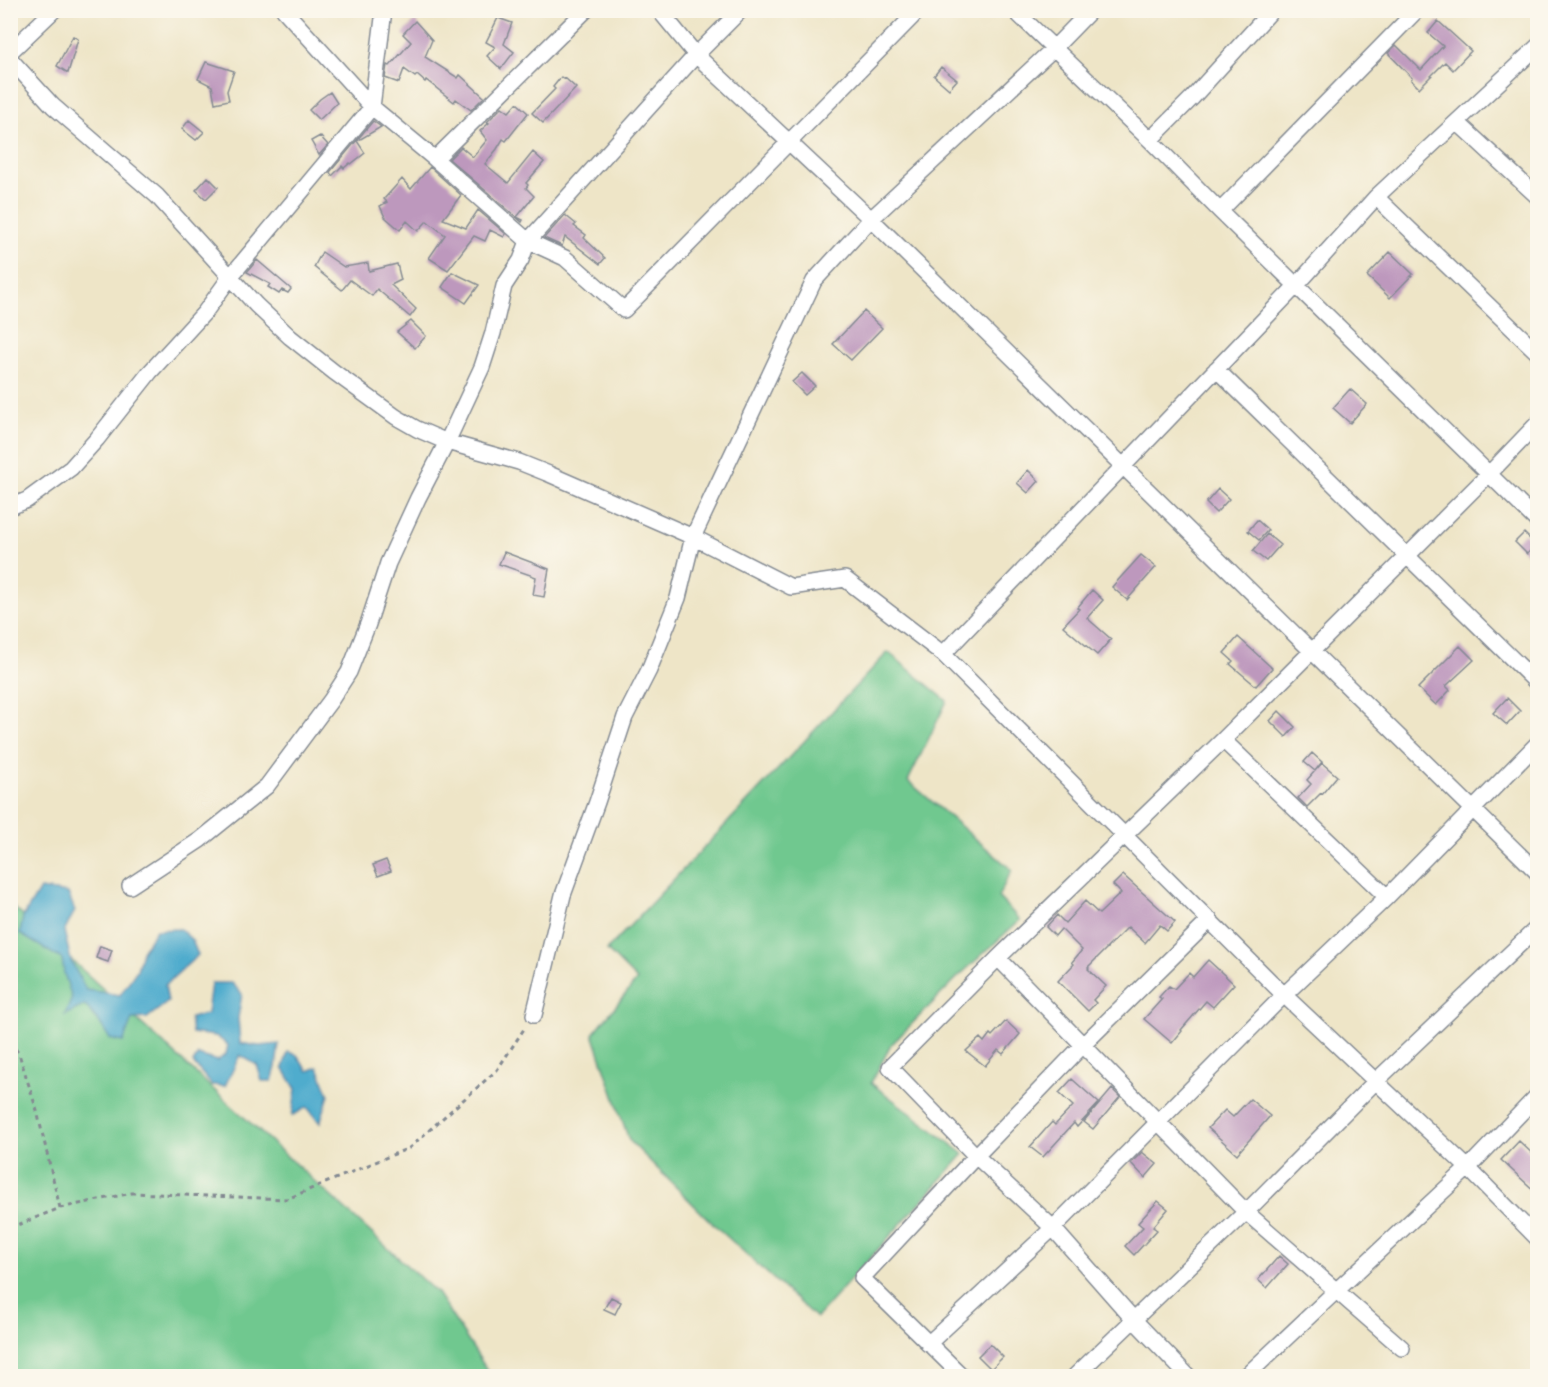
<svg xmlns="http://www.w3.org/2000/svg" width="1548" height="1387" font-family="Mali,sans-serif">
  <style>
    .green { fill: #6fc88f; stroke: #457c76; stroke-width: 1.5 }
    .water { fill: #4faccd; stroke: #356e96; stroke-width: 1.5 }
    .building { fill: #bd98bd }
    .lines { fill: none; stroke-linecap: round; stroke-linejoin: round }
    .street-casing { stroke: #848a92; stroke-width: 18 }
    .path { stroke: #848a92; stroke-width: 3; stroke-dasharray: 4.5 4.5; stroke-linecap: butt }
    .street { stroke: #fff; stroke-width: 15 }
  </style>
  <rect width="100%" height="100%" fill="#fbf7ec"/>
  <filter id="ink" filterUnits="userSpaceOnUse"><feTurbulence type="fractalNoise" baseFrequency=".0167" numOctaves="2"/><feDisplacementMap in="SourceGraphic" scale="12" xChannelSelector="R" yChannelSelector="G"/><feConvolveMatrix kernelMatrix="1 2 1 2 8 2 1 2 1" color-interpolation-filters="sRGB"/></filter>
  <filter id="wash" filterUnits="userSpaceOnUse"><feTurbulence type="fractalNoise" baseFrequency=".008" numOctaves="4" result="noise"/><feDisplacementMap in="SourceGraphic" scale="24" xChannelSelector="R" yChannelSelector="G"/><feGaussianBlur stdDeviation="1.35" result="paint"/><feColorMatrix in="noise" values="0 0 0 0 0 0 0 0 0 0 0 0 0 0 0 0 0 1.4 0 .05"/><feComposite in="paint" operator="in"/></filter>
  <g filter="url(#wash)">
    <rect width="100%" height="100%" fill="#eee5c7"/>
    <path class="green" d="M888 652 947 701 908 781 1012 870 998 897 1020 920 959 976 891 1045 871 1083 964 1154 816 1318 709 1220 629 1140 593 1034 637 980 607 950 766 782Z
      M10 904 437 1293 491 1376H11Z"/>
    <path class="water" d="M40 889 68 893 75 911 64 931 71 961 86 990 120 995 137 970 142 951 156 930 180 929 192 940 198 955 165 985 168 1002 147 1018 132 1019 123 1042 110 1039 100 1023 85 1005 65 1015 72 998 64 973 62 959 20 934 23 917Z
      M211 983H232L242 994 238 1018 240 1043 259 1046 279 1044 276 1067 272 1081H262L257 1065 240 1055 225 1086 212 1085 193 1063 198 1055 217 1061 226 1054 228 1045 216 1036 192 1033 190 1018 207 1014Z
      M288 1052 297 1055 308 1071 318 1067 329 1095 320 1123 307 1107 292 1116 296 1089 283 1068Z"/>
    <g id="blocks">
      <path class="building" d="M498 18 512 23 504 44 514 52 501 69 487 56 495 47 486 42Z
        M415 21 432 40 425 57 458 78 460 75 484 97 471 110 456 99 454 102 426 80 425 82 417 75 415 77 404 69 399 83 385 78 387 65 390 66 411 42 403 34Z
        M1438 21 1471 51 1453 70 1445 62 1419 88 1411 80 1412 78 1388 53 1396 45 1421 70 1443 46 1428 33Z
        M73 36 78 39 68 73 57 66Z
        M206 62 234 71 227 91 229 100 215 103 212 86 198 79Z
        M941 67 957 80 949 89 934 76Z
        M561 77 564 79 565 78 576 88 543 123 532 113 555 89 553 87Z
        M330 92 337 103 319 120 309 110 320 99Z
        M517 103 528 113 506 141 503 139 497 149 485 164 508 183 533 152 544 162 526 183 528 185 526 188 534 196 517 217 523 220 522 222 449 159 461 147 473 157 487 140 480 131 489 123 487 122 502 107 509 112Z
        M189 120 204 132 196 140 182 129Z
        M373 121 381 127 357 141 365 153 351 164 350 163 344 168 342 166 332 176 330 172Z
        M320 136 328 145 319 155 311 141Z
        M430 167 461 195 443 219 466 228 478 210 506 234 504 237 490 230 485 241 474 236 448 270 429 258 445 235 427 221 418 231 407 221 400 230 385 217 380 206 387 202 384 199 402 179 411 189Z
        M208 177 218 187 206 199 196 190Z
        M565 215 576 224 574 226 586 235 584 238 605 258 600 264 565 237 562 246 544 238Z
        M322 252 344 267 368 263 369 271 397 264 401 280 391 285 416 309 410 317 377 289 372 296 350 280 342 290 314 267Z
        M1390 252 1413 274 1390 298 1367 276Z
        M257 260 291 289 288 293 282 290 279 294 268 287 270 284 247 272Z
        M452 272 479 285 466 303 442 287Z
        M864 311 882 328 851 360 833 344Z
        M411 321 426 336 415 348 397 332Z
        M802 373 815 386 805 395 792 382Z
        M1350 389 1367 404 1350 423 1333 408Z
        M1028 470 1039 481 1028 493 1017 483Z
        M1218 489 1229 499 1216 513 1206 503Z
        M1257 520 1268 530 1259 540 1248 531Z
        M1524 533 1536 545 1527 554 1515 542Z
        M1267 534 1280 545 1266 561 1253 551Z
        M504 552 549 569 544 597 533 595 536 577 499 564Z
        M1141 555 1156 567 1127 600 1112 587Z
        M1092 590 1103 600 1087 618 1111 639 1097 655 1063 626 1079 609 1077 608Z
        M1238 637 1272 668 1256 686 1230 664 1233 661 1224 653Z
        M1460 646 1474 660 1446 686 1450 690 1436 705 1418 688Z
        M1507 698 1520 711 1507 725 1493 713Z
        M1279 711 1295 727 1286 737 1270 721Z
        M1312 753 1322 762 1315 771 1304 762Z
        M1322 763 1337 776 1322 794 1321 793 1307 807 1298 798 1311 784 1307 780Z
        M386 860 391 871 378 876 373 865Z
        M1123 875 1175 922 1167 931 1160 925 1145 943 1128 927 1088 967 1089 968 1088 969 1106 986 1093 1000 1096 1003 1088 1011 1058 981 1074 964 1072 962 1082 950 1061 929 1055 936 1046 927 1057 915 1065 923 1085 901 1099 914 1121 893 1113 885Z
        M100 946 112 950 108 962 96 958Z
        M1208 960 1234 984 1213 1007 1206 1001 1181 1030 1182 1031 1172 1043 1144 1019 1162 999 1159 997 1169 986 1174 989 1189 973 1193 977Z
        M1006 1021 1020 1034 1003 1054 998 1050 985 1066 966 1051 980 1038 984 1042 990 1034 992 1036Z
        M1072 1079 1099 1103 1077 1127 1074 1123 1043 1157 1030 1147 1052 1122 1055 1125 1073 1106 1059 1093Z
        M1112 1089 1120 1097 1093 1129 1084 1122Z
        M1250 1099 1270 1116 1237 1154 1208 1128 1225 1110 1233 1117Z
        M1519 1141 1538 1159V1194L1501 1160Z
        M1142 1152 1157 1164 1145 1178 1131 1163Z
        M1158 1201 1168 1209 1153 1227 1157 1230 1134 1255 1125 1246 1143 1227 1138 1223Z
        M1279 1256 1288 1264 1267 1288 1258 1280Z
        M611 1297 621 1302 615 1314 604 1309Z
        M990 1344 1003 1357 991 1369 978 1356Z"/>
    </g>
  </g>
  <g filter="url(#ink)">
    <use href="#blocks" fill-opacity="0" stroke="#848a92" stroke-width="1.5"/>
    <g class="lines">
      <defs>
        <path id="street" d="M284 10 372 107 435 159 528 241 565 258 624 310 919 10
          M659 10 696 55 871 219 1538 873
          M1014 10 1150 140 1220 211 1538 522
          M10 52 54 10
          M10 59 53 106 157 196 256 305 290 337 334 372 396 417 417 429 447 442 519 462 549 474 693 537 791 587 845 579 943 654 1284 995 1468 1168 1538 1239
          M1457 122 1538 197
          M1150 140 1192 98 1272 10
          M435 159 586 10
          M1376 197 1538 353
          M1220 211 1417 10
          M1216 369 1538 684
          M10 507 27 500 71 468 97 439 150 372 205 312 231 276 372 107 384 10
          M943 654 1296 286 1376 197 1538 46
          M130 886 200 840 267 786 331 700 349 672 368 624 388 563 418 498 447 442 482 367 493 333 504 286 521 260 528 241 696 55 741 10
          M1387 897 1538 743
          M998 958 1246 1212 1402 1348
          M534 1015 563 895 597 802 625 717 649 670 678 598 693 537 814 281 871 219 1053 49 1091 10
          M928 1344 1053 1228 1284 995 1387 897 1223 740
          M962 1376 862 1278 976 1156 1082 1046 1210 920
          M1075 1376 1246 1212 1376 1081 1538 927
          M1188 1376 1134 1320 1053 1228 976 1156 890 1067 998 958 1223 740 1488 475 1538 423
          M1246 1376 1336 1291 1468 1168 1538 1095"/>
      </defs>
      <use href="#street" class="street-casing"/>
      <path class="path" d="M10 1041 19 1054 37 1111 60 1208
        M10 1228 60 1208 132 1193 287 1199 409 1148 497 1070 526 1026"/>
      <use href="#street" class="street"/>
    </g>
  </g>
  <rect width="1548" height="1387" fill="none" stroke="#fbf7ec" stroke-width="36"/>
</svg>
